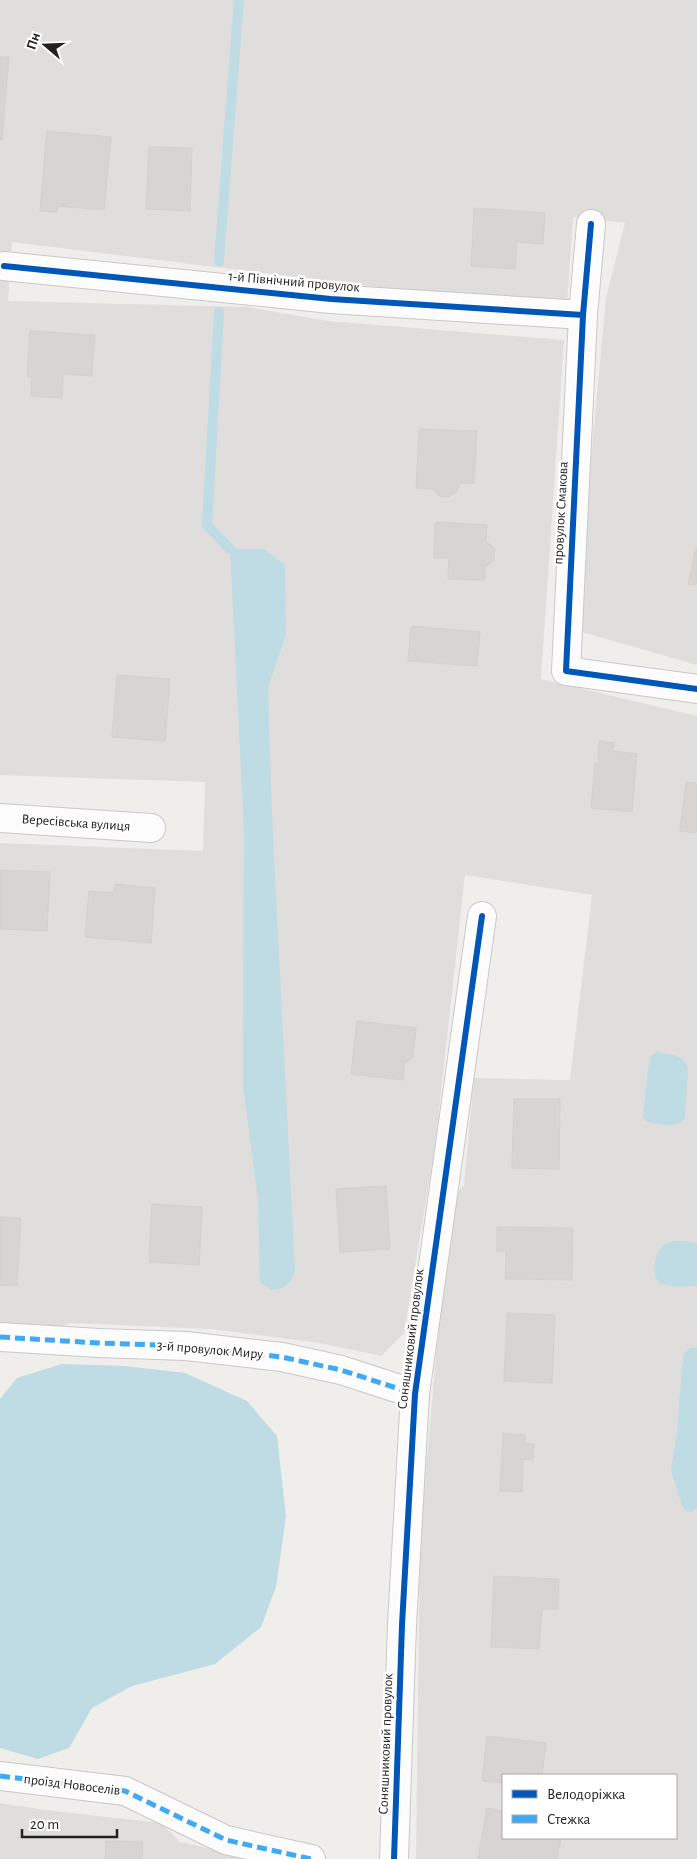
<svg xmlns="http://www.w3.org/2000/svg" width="697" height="1859" font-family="'Alegreya Sans',sans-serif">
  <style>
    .residential { fill: #dfdedc; fill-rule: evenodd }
    .water { fill: #bfdbe3 }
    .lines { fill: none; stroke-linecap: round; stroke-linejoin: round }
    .stream { stroke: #bfdbe3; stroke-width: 10 }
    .building { fill: #d7d4d2; stroke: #d3d0cc }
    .minor-casing { stroke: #c9c8c7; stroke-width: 30 }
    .minor { stroke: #fdfcfc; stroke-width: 28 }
    .quiet { stroke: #3fa9f5; stroke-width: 5; stroke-dasharray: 10 5; stroke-linecap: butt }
    .cycleway-casing { stroke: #fff; stroke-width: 9 }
    .cycleway { stroke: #0057b8; stroke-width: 6 }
    .labels { text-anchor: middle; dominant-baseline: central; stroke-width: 5; stroke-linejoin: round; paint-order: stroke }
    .street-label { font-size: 14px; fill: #222; stroke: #fff }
  </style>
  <rect width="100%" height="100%" fill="#f0eeeb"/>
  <path class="residential" d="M0 0H697V665L575 630 606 298 625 223 573 217 567 305 410 291 12 242 8 301 247 307 328 321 564 340 541 679 697 716V1859H416L420 1537 442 1289 453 1197 464 1185 474 1078 570 1080 592 895 465 875 435 1146 404 1333 381 1356 320 1343 211 1329 71 1323 57 1328 0 1322V843L203 851 205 782 0 775ZM503 1775H676V1838H503Z
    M0 1803 45 1810 161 1823 180 1842 258 1859H0Z"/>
  <path class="water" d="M230 549H264L285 565 286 635 268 688 272 817 295 1272C289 1285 285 1289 271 1290L260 1282 258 1199 243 1086 244 831Z
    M657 1052C670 1055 683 1054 688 1068L685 1118 681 1123C669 1127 658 1125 646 1121L643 1115 649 1062 651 1056Z
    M684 1241 697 1243V1286C686 1286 671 1288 661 1283 649 1277 655 1251 665 1244 670 1240 679 1241 684 1241Z
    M690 1348H697V1507L692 1512 686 1511 682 1506 671 1470 677 1433 682 1366 684 1354Z
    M62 1364 125 1366 185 1373 247 1401 277 1436 286 1516 276 1587 261 1627 215 1664 132 1686 92 1708 69 1748 38 1759 0 1748V1399L17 1378Z"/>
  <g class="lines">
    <path class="stream" d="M219 261 239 0
      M219 312 207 525 230 549"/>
  </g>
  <path class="building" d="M0 57H9L2 140H0Z
    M47 131 111 137 104 210 58 206 57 212 40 211Z
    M149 147 192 148 190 211 146 209Z
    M474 208 545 213 543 244 517 242 515 269 471 266Z
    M30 331 95 335 92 376 63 374 62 398 31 396 32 377 27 376Z
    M419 429 477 431 474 483H460L457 491 449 497 440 496 432 489 416 488Z
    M435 522 487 525 486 542 495 548 494 560 485 567V580L448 579 449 558H434Z
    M696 548H697V585L688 584Z
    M411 626 480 632 477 666 408 661Z
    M117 675 170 679 165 741 112 737Z
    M599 741 614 743 613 751 637 754 632 812 591 808 595 763 598 764Z
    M686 782 697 783V833L680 831Z
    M0 870 50 872 47 931 0 929Z
    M115 884 155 888 151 943 85 937 89 891 114 893Z
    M357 1021 416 1028 413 1057 404 1064 403 1080 351 1074Z
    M514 1099H560L559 1169 512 1168Z
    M386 1186 390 1249 340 1252 336 1189Z
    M152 1204 202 1207 199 1265 149 1262Z
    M0 1217 21 1218 17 1286 0 1285Z
    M497 1227 573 1228 572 1280 505 1279 506 1251H497Z
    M507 1313 555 1315 552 1383 504 1381Z
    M503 1433 525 1435V1444H534L533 1460 523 1459 522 1492 500 1491Z
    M494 1576 559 1579 558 1609H542L539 1649 491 1647Z
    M487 1736 546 1743 542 1775H503V1783L482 1781Z
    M487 1808 503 1811V1838H561L557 1859H478Z
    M106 1841 143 1842 142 1859H105Z"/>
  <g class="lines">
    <defs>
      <path id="minor" d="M591 224 583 315 566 671 697 689
        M4 266 331 299 583 315
        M0 818 151 828
        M0 1337 99 1343 186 1346 282 1357 341 1370 415 1394
        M0 1776 125 1791 226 1840 311 1859
        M394 1859 402 1625 415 1394 482 916"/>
    </defs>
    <use href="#minor" class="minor-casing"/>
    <use href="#minor" class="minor"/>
    <path class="quiet" d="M0 1337 99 1343 186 1346 282 1357 341 1370 415 1394
      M0 1776 125 1791 226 1840 311 1859"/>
    <defs>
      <path id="cycleway" d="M591 224 583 315 566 671 697 689
        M4 266 331 299 583 315
        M394 1859 402 1625 415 1394 482 916"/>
    </defs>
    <use href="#cycleway" class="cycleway-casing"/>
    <use href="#cycleway" class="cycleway"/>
  </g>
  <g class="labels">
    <g class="street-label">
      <text transform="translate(294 282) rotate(5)">1-й Північний провулок</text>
      <text transform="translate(561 513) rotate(-87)">провулок Смакова</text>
      <text transform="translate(76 823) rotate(4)">Вересівська вулиця</text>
      <text transform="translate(411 1339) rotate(-83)">Соняшниковий провулок</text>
      <text transform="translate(210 1350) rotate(5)">3-й провулок Миру</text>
      <text transform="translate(386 1744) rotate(-88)">Соняшниковий провулок</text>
      <text transform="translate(72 1785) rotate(7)">проїзд Новоселів</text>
    </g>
  </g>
  <rect x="502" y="1774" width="175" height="65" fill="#ffffff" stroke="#a7a7a7"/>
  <rect x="512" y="1790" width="25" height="8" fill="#0057b8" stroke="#a7a7a7"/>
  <text x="547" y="1799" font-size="15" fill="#222222">Велодоріжка</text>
  <rect x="512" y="1815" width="25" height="8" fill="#3fa9f5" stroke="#a7a7a7"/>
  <text x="547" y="1824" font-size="15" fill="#222222">Стежка</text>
  <g transform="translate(45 45) rotate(289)" stroke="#ffffff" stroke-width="4" paint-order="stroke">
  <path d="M0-4L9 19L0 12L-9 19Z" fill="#222222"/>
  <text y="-8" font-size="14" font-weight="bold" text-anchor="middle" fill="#222222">Пн</text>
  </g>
  <path d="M22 1829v8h95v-8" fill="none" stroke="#222222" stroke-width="2.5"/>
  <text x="30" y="1829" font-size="15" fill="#222222" stroke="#ffffff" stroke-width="4" paint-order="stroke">20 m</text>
</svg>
